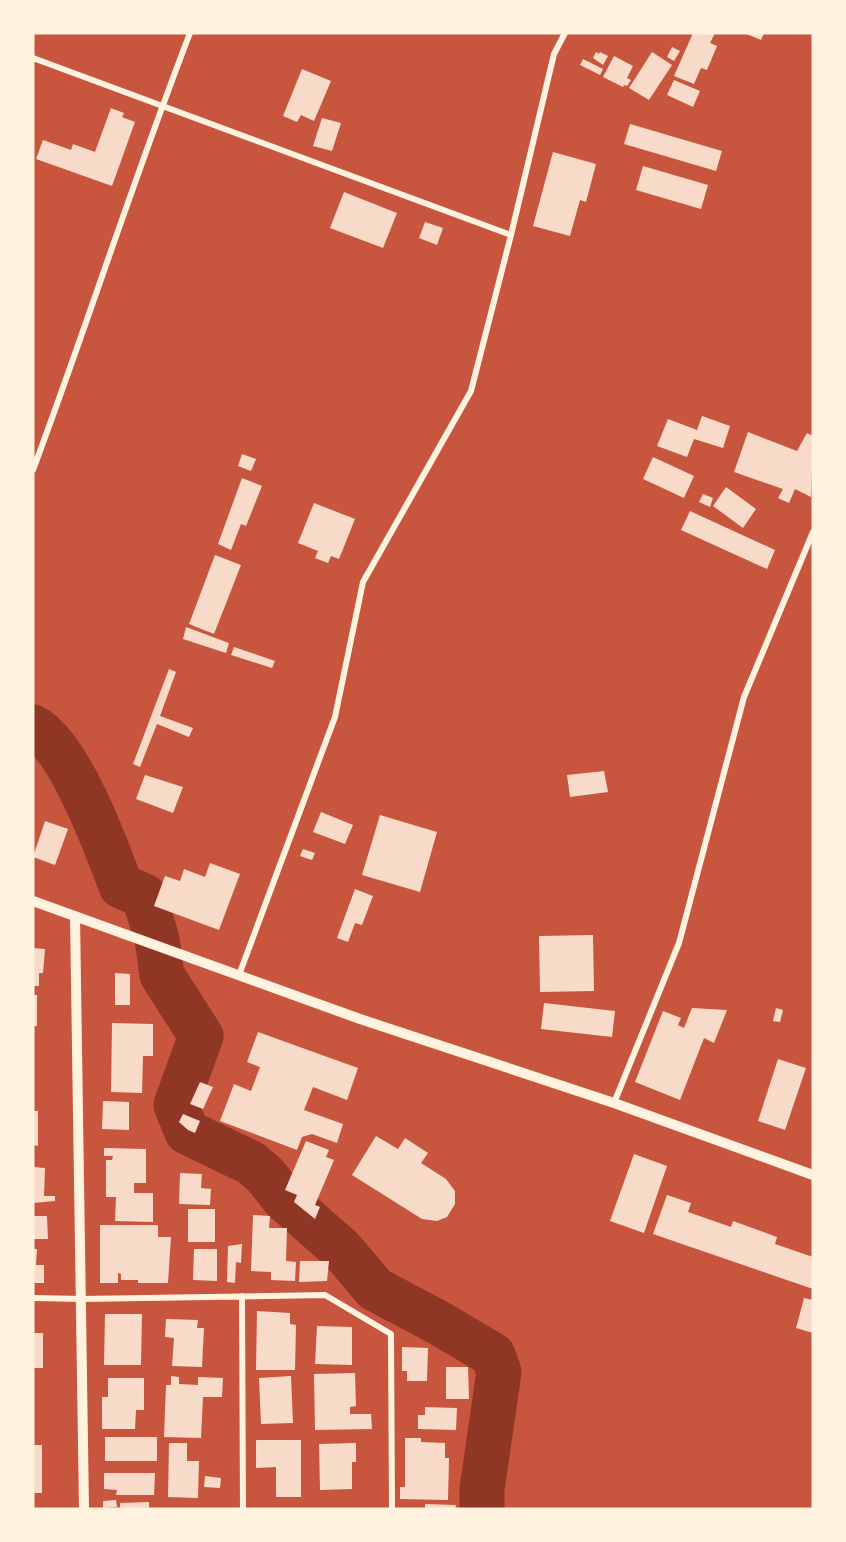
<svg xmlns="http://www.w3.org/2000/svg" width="846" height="1542" font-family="Quicksand,sans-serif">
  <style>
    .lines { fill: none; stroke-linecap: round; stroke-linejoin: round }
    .river { stroke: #8f3625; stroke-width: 45 }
    .building { fill: #f7dbc8 }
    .minor { stroke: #fff3e0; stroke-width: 6 }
    .tertiary { stroke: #fff3e0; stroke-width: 10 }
  </style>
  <rect width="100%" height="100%" fill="#c8553d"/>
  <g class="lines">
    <path class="river" d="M33 727C69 745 107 848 121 886L144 896 157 939 162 975 201 1036 176 1105 187 1132 251 1163 265 1175 284 1199 342 1250 375 1289 439 1323 493 1355 499 1372 482 1489V1509"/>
  </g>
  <path class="building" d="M693 33H715L710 43 717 46 707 70 701 68 694 84 674 76Z
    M744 33H764L761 40Z
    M672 47 680 51 674 61 667 57Z
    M596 52 599 54 600 52 608 56 603 65 593 58Z
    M652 52 672 65 649 100 629 88Z
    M614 56 633 66 627 78 631 80 627 86 624 85 623 87 603 77Z
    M583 59 603 69 600 75 580 65Z
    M302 69 331 81 314 121 301 115 297 122 283 116Z
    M674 80 700 91 693 107 667 95Z
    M111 108 124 113 122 117 135 122 112 186 36 159 43 140 71 150 73 144 95 152Z
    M322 118 341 123 332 151 313 146Z
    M630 124 722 151 716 171 624 144Z
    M553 152 596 164 586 202 580 200 570 236 533 226Z
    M643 166 708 185 701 209 636 190Z
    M344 192 397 213 383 248 330 228Z
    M425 222 443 228 437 245 419 238Z
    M702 416 730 426 723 448 694 439 687 457 657 446 668 419 697 430Z
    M748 432 797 451 807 433 813 436 811 497 795 489 789 503 778 498 783 489 734 472Z
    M242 454 256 459 251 471 238 466Z
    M653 457 694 476 684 498 643 479Z
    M242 478 262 486 246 526 241 524 231 550 218 544Z
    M726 487 756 509 743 528 713 506Z
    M703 494 713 498 710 507 699 502Z
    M314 503 355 519 339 559 331 556 328 563 315 558 318 551 298 543Z
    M690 511 775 550 767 569 681 530Z
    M215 555 241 565 214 634 189 624Z
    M186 627 229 643 226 653 183 639Z
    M234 647 275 661 272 668 231 655Z
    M169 669 176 672 160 716 193 728 189 737 157 724 140 767 133 764Z
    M604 771 608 792 570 797 567 775Z
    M145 775 183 787 173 813 136 799Z
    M321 812 353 825 345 844 313 832Z
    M380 815 437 832 420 892 362 875Z
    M45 821 68 829 55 865 33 857Z
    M303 849 315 853 312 860 300 856Z
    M210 863 240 874 219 930 154 906 165 876 180 881 184 869 205 877Z
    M355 889 373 896 362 925 355 923 348 942 337 938Z
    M593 935 594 991 540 992 539 936Z
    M33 948 45 949 43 973H39V986H33Z
    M115 973 130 974V1005H115Z
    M33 995H37V1026H33Z
    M544 1003 615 1011 612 1037 541 1029Z
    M692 1008 727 1010 714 1043 704 1038 680 1100 635 1082 663 1011 681 1018 678 1025 684 1028Z
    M776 1008 783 1010 780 1022 773 1021Z
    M112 1023 153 1024V1056H143L142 1093 111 1092Z
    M258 1032 358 1068 347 1100 313 1087 304 1110 343 1124 337 1143 312 1134 302 1137 297 1150 220 1121 234 1084 251 1091 260 1067 247 1062Z
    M778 1059 806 1068 785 1130 758 1121Z
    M200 1082 213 1087 203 1109 190 1104Z
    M103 1101 129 1102V1130L102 1129Z
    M33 1111H38V1146L33 1145Z
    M183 1114 200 1121 195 1133 188 1130 179 1122Z
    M376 1136 398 1149 405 1138 428 1153 421 1163 446 1179 455 1191V1204L447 1217 437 1221 422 1219 352 1175Z
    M306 1141 329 1150 326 1157 334 1160 315 1205 320 1207 315 1219 294 1202 297 1195 285 1190Z
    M104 1148 146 1149V1183H134V1193H153V1222L115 1221 116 1197H106V1160H112L113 1156H104Z
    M634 1154 667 1166 644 1233 610 1221Z
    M33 1167 45 1168 44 1196H55V1201L33 1203Z
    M180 1173 202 1174 201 1188 211 1189 210 1205 179 1204Z
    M667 1195 691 1203 688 1212 731 1227 733 1221 777 1237 775 1244 813 1257V1289L653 1234Z
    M188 1209H215V1242H188Z
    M253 1215 270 1216 269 1228H287L286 1261 296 1262 295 1281 271 1280V1272L251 1271Z
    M33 1216H47L48 1239H33Z
    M100 1225H158V1237H171L168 1283H138V1280H121V1274L118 1273V1283H100Z
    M242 1244 241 1263 236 1262 235 1283 227 1282 228 1246Z
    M33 1249H37L36 1265H44V1283H33Z
    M194 1249H217V1281L193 1280Z
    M300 1261H329L327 1281 299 1282Z
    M804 1298 813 1300V1333L796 1328Z
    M257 1311 290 1313V1324L296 1325 295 1370H256Z
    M105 1314H142L141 1365H104Z
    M166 1319 198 1320 197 1328H204L202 1367 172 1366 174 1338 165 1337Z
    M317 1326 352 1327V1365L315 1364Z
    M33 1333H43V1368H33Z
    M402 1347 428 1348 427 1381H407V1371H402Z
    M446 1367H468L469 1399H446Z
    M355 1373 356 1406 350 1407V1414H371L372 1429 315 1430 314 1374Z
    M171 1376 179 1377V1384L198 1385V1377L223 1378 222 1397H203L201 1438 164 1437 166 1385H171Z
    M291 1376 293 1423 261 1424 259 1378Z
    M108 1378H144V1410H136L135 1429H102V1397H108Z
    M425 1407 457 1408 456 1430 418 1429V1415H425Z
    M105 1437H157V1461H105Z
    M405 1438H421V1442L445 1443V1458H449L448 1500 400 1499V1487H405Z
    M256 1440H301V1497H276V1467L256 1468Z
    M169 1443H187V1461H199L198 1498 168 1497Z
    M356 1443V1462H352V1489L320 1490 319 1444Z
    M33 1445H42V1493H33Z
    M104 1473H155L154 1495H116L117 1490 104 1489Z
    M205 1476 221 1478 220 1488 204 1487Z
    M116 1500 117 1507 103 1508V1501Z
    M149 1502V1509H120V1503Z
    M425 1504 456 1505 455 1509H425Z"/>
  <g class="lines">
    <path class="minor" d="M33 58 511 235
      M33 470C87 325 134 178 190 33
      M239 975 335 717 363 582 471 391 511 235 554 54 565 33
      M614 1103 679 943 744 697 813 532
      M242 1296 243 1509
      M33 1298 82 1299 325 1295 391 1334 392 1509"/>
    <path class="tertiary" d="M33 901 360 1019 614 1103 813 1175
      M75 916 84 1509"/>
  </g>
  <rect width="846" height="1542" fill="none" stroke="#fff3e0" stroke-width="69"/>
</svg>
